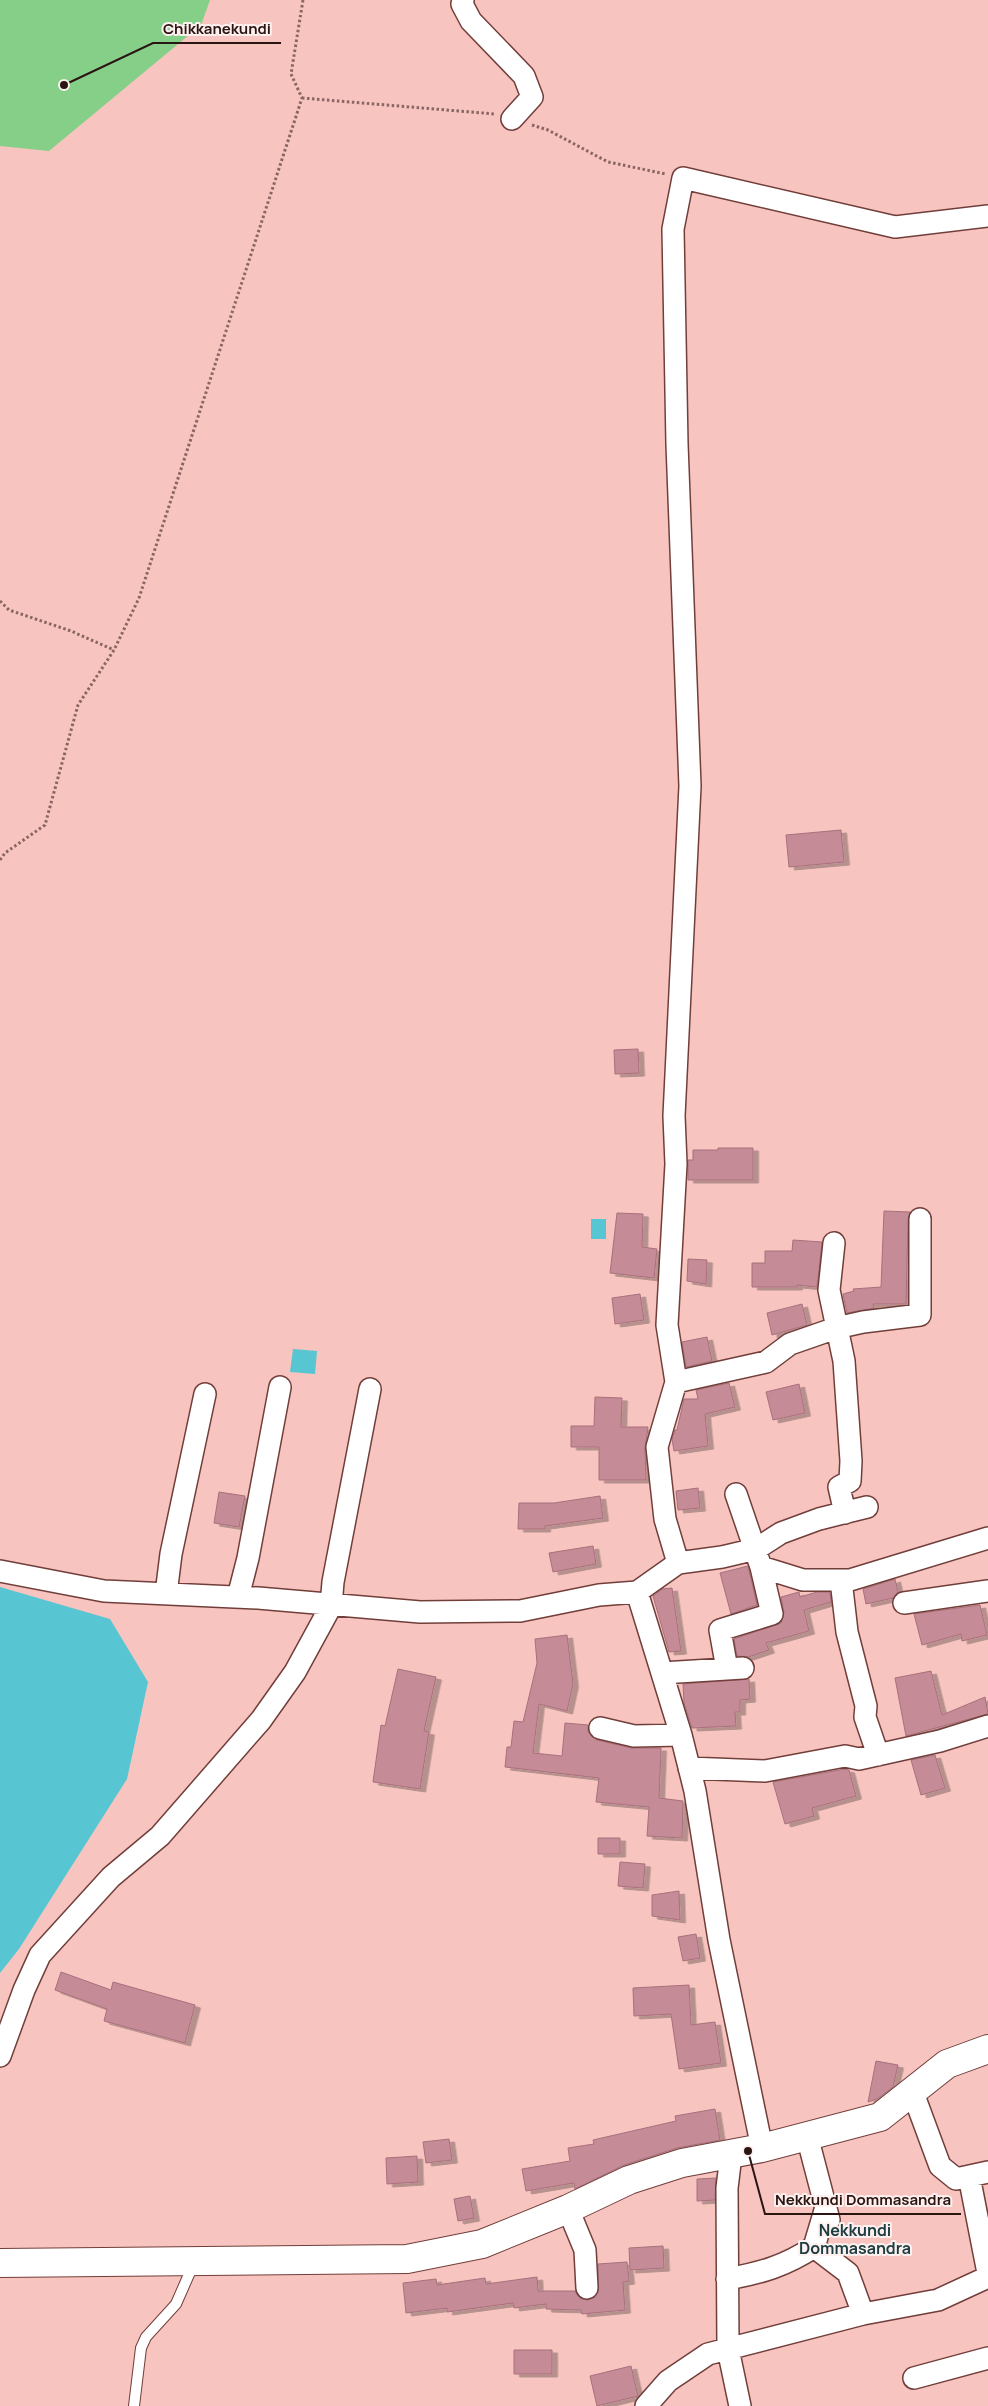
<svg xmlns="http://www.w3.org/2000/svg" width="988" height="2406" font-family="Manrope,sans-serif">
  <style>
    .green { fill: #86cf88 }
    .water { fill: #58c6d2 }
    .building { fill: #c58b97; stroke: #a8707c; filter: url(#shadow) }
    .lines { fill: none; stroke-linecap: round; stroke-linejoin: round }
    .service-casing { stroke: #713e3a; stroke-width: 12 }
    .minor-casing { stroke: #713e3a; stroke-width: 24 }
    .secondary-casing { stroke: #713e3a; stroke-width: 30 }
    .path { stroke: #896663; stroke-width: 3; stroke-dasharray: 2.5 2.5; stroke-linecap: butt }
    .service { stroke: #fff; stroke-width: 10 }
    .minor { stroke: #fff; stroke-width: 21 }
    .secondary { stroke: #fff; stroke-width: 28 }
    .labels { text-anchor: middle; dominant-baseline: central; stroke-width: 4; stroke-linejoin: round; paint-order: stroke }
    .quarter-label { font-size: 16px; font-weight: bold; fill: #1c3e42; stroke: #fdf0ee }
    .leader { fill: none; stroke: #2b1513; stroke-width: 2 }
    .callout-dot { fill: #2b1513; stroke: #fdf0ee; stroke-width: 2 }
    .callout-label { font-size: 15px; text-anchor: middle; font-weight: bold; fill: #2b1513; stroke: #fdf0ee; stroke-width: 4; stroke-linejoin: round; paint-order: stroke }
  </style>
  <defs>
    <filter id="shadow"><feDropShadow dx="5.5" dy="3" stdDeviation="0" flood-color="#0004"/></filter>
  </defs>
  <rect width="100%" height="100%" fill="#f7c4bf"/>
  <path class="green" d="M0 0H210L201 25 49 151 0 146Z"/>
  <path class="water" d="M591 1219H606V1239H591Z
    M293 1349 317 1351 315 1374 290 1372Z
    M0 1587 110 1619 148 1682 127 1779 19 1949 0 1973Z"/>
  <path class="building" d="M841 830 844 862 789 867 786 835Z
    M638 1049 639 1073 615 1074 614 1050Z
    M718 1148H753V1180H688V1160H693V1150H718Z
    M884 1211 910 1212 908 1219 906 1304H873L874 1308 847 1313 843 1294 854 1291 853 1289 881 1287Z
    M617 1213 643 1214 642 1247 657 1249 654 1278 610 1273Z
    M793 1240 822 1242 817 1287 797 1285V1287H752V1263H765V1251H792Z
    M688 1259 707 1260 706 1284 687 1281Z
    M640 1294 644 1320 615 1324 612 1298Z
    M802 1304 807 1325 772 1335 767 1313Z
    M707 1337 712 1361 686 1367 682 1342Z
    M729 1383 735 1407 705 1414 708 1446 674 1451 672 1439 675 1430H677L684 1399H698L696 1390Z
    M799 1384 805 1413 773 1420 766 1392Z
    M595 1397 622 1398 621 1427H648L645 1448 646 1480H599V1447H571V1426H594Z
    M698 1488 700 1508 678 1510 676 1491Z
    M219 1492 245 1496 239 1527 214 1523Z
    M600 1496 603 1518 545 1526V1529H518L519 1503H554Z
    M593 1546 596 1564 553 1572 549 1553Z
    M748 1566 757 1605 731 1614 720 1573Z
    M895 1579 898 1592 893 1598 866 1604 863 1589Z
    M672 1588 681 1651 669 1652 653 1596 662 1589Z
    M799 1592 800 1597 817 1592H830L831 1602 804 1610 809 1631 766 1643 769 1650 748 1657 737 1656 734 1639 781 1623 784 1612 781 1597Z
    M980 1605 987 1635 962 1641 961 1634 922 1645 914 1614Z
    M567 1635 573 1684 567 1711 539 1704 533 1753 562 1756 565 1723 588 1725V1732L597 1740 631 1748H661L659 1798 683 1801 682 1838 647 1836 649 1807 596 1802 599 1778 505 1767 507 1747H511L514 1721 523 1722 537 1663 535 1639Z
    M398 1669 436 1677 424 1731 429 1732 420 1789 373 1782 381 1725 385 1726Z
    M931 1671 942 1715 985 1697 988 1714 906 1736 895 1678Z
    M749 1679 750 1699 740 1700V1712H735L736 1726 692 1728 684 1703 683 1684Z
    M935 1755 945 1788 921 1795 911 1760Z
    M845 1769 849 1770 856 1796 812 1808 814 1816 785 1824 773 1782Z
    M598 1838H620V1854H598Z
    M620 1862 645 1864 643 1888 618 1886Z
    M679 1891 680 1920 652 1916V1895Z
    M696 1934 700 1958 683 1961 678 1937Z
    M61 1972 111 1990 113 1982 195 2005 185 2043 104 2021 107 2009 55 1990Z
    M689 1985 691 2025 715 2022 721 2063 679 2069 671 2014 634 2016 633 1988Z
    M876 2061 898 2065 893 2087 877 2099 868 2102Z
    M715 2109 720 2140 677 2148 624 2165 575 2189 574 2183 526 2191 522 2169 570 2161 568 2148 594 2144 593 2140 676 2121 675 2116Z
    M449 2139 452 2160 426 2163 423 2142Z
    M417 2156 418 2182 387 2184 386 2158Z
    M716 2178 715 2200 697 2201V2179Z
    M470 2196 474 2218 458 2221 454 2199Z
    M663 2246 664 2268 630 2270 629 2248Z
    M627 2262 629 2281 623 2282 625 2310 582 2314 581 2310 546 2309V2304L514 2308 513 2303 447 2312V2308L406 2313 403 2283 436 2279 437 2285 485 2278 486 2284 537 2277 538 2291H575L581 2299 588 2300 598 2293V2264Z
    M514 2350H552V2374H514Z
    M631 2366 638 2396 597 2406 590 2376Z"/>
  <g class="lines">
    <defs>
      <path id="service" d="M134 2406 141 2348 146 2337 176 2304 194 2263"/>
      <path id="minor" d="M463 0 462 4 471 21 524 76 532 97 512 119
        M834 1243 829 1290 844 1361 851 1461 850 1481 839 1487 845 1513
        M676 1382 766 1362 790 1344 836 1328 863 1322 920 1315V1219
        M736 1494 761 1567 803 1580H850L988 1538
        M678 1563 665 1519 657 1447 676 1382 667 1325 676 1164 674 1116 690 786 677 444 673 229 683 178 895 227 988 216
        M0 1571 104 1591 258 1598 420 1612 520 1611 599 1595 637 1592 678 1563 722 1557 756 1549 781 1533 819 1519 867 1507
        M841 1580 847 1632 866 1706 865 1717 878 1755
        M637 1592 681 1735 695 1791 719 1940 762 2148
        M166 1594 171 1554 205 1394
        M238 1597 248 1558 280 1387
        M904 1603 988 1591
        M727 1669 720 1630 772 1614 761 1567
        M662 1673 743 1668
        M600 1728 634 1736 681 1735
        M689 1768 765 1771 845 1756 859 1759 940 1741 988 1726
        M0 2056 24 1990 40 1955 111 1877 160 1836 261 1720 295 1672 331 1606 333 1582 370 1389
        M913 2093 940 2166 956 2179 988 2172
        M807 2136 829 2220
        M731 2155 727 2188 728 2349 740 2406
        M969 2176 988 2273
        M568 2209 585 2250 587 2288
        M814 2247 848 2273 863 2314
        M727 2279C761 2273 785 2266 814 2247L826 2207
        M914 2378 988 2358
        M646 2406 668 2381 708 2354 863 2314 938 2300 988 2277"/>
      <path id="secondary" d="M0 2263 407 2259 482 2244 568 2209 629 2180 682 2163 762 2148 880 2117 947 2064 988 2049"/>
    </defs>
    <use href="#service" class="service-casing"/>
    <use href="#minor" class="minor-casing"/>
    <use href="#secondary" class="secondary-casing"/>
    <path class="path" d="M302 98 495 114
      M532 125 548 130 608 162 666 174
      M0 601 9 610 71 631 114 650
      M0 860 5 853 45 825 78 705 114 650 139 598 302 98 291 74 303 0"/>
    <use href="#service" class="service"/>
    <use href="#minor" class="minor"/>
    <use href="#secondary" class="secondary"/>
  </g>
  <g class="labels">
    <g class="quarter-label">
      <text x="855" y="2230">Nekkundi<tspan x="855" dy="18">Dommasandra</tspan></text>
    </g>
  </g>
  <path class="leader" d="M64 85L153 43H281M748 2151L765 2214H961"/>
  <g class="callout-dot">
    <circle cx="64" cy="85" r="5"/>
    <circle cx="748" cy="2151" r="5"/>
  </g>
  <g class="callout-label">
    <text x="217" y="34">Chikkanekundi</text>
    <text x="863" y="2205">Nekkundi Dommasandra</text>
  </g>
</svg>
